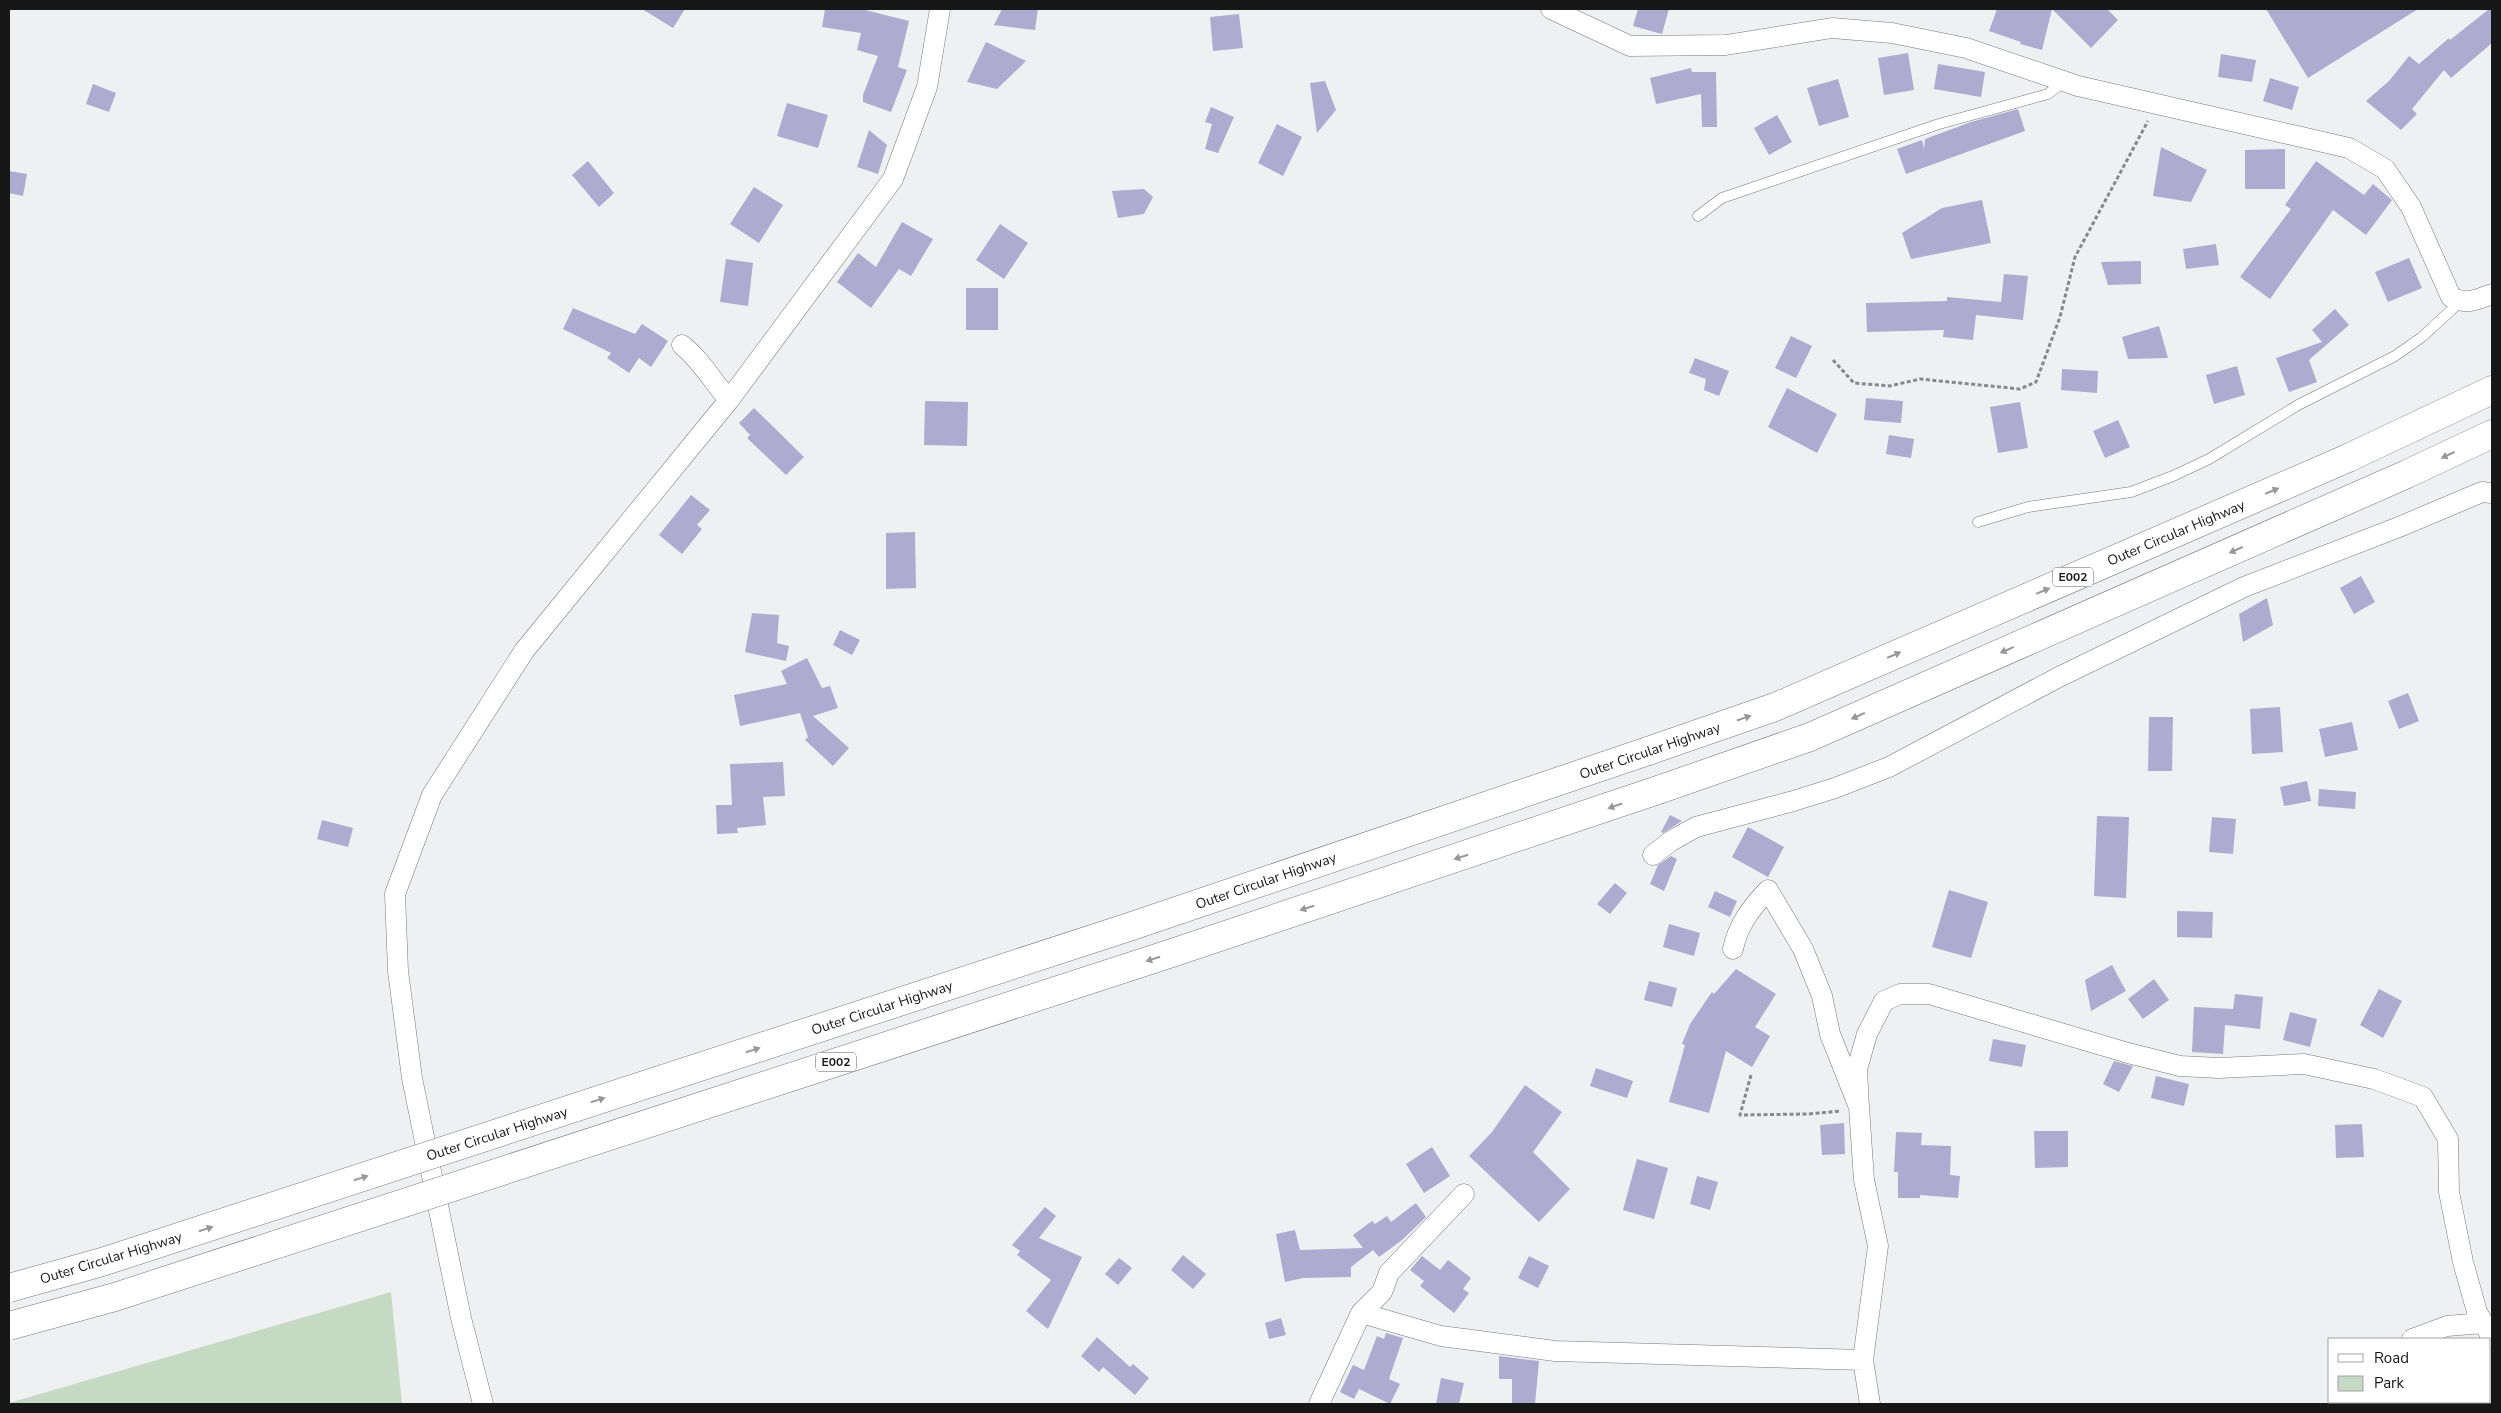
<svg xmlns="http://www.w3.org/2000/svg" width="2501" height="1413" font-family="'Nunito Sans',sans-serif">
  <style>
    .green { fill: #c4dac3 }
    .building { fill: #adacd0 }
    .lines { fill: none; stroke-linecap: round; stroke-linejoin: round }
    .service-casing { stroke: #767777; stroke-width: 11 }
    .minor-casing { stroke: #767777; stroke-width: 21 }
    .motorway-casing { stroke: #767777; stroke-width: 29 }
    .path { stroke: #888889; stroke-width: 3; stroke-dasharray: 4 2.5; stroke-linecap: butt }
    .service { stroke: #fff; stroke-width: 10 }
    .minor { stroke: #fff; stroke-width: 20 }
    .motorway { stroke: #fff; stroke-width: 28 }
    .motorway-bridge-casing { stroke: #767777; stroke-width: 29; stroke-linecap: butt }
    .motorway-bridge { stroke: #fff; stroke-width: 28 }
    .oneway { fill: #979797 }
    .labels { text-anchor: middle; dominant-baseline: central; stroke-width: 5; stroke-linejoin: round; paint-order: stroke }
    .shield { fill: #fff; stroke: #5d5d5d; stroke-width: 1 }
    .shield-label { font-size: 12px; font-weight: bold; fill: #171718 }
    .street-label { font-size: 14px; fill: #171718; stroke: #fff }
  </style>
  <rect width="100%" height="100%" fill="#eff0f1"/>
  <path class="green" d="M391 1292 402 1404H9V1403Z"/>
  <path class="building" d="M642 9H685L673 28Z
    M825 9H861L909 21 898 67 907 70 891 112 863 102V95L878 56 857 50 861 33 822 27Z
    M1002 9H1038L1035 30 994 25Z
    M1638 9H1669L1662 34 1633 26Z
    M1997 9H2107L2118 20 2091 48 2052 9 2042 50 2020 44 2021 42 1989 31Z
    M2266 9H2418L2308 78Z
    M2489 9H2492V43L2451 78 2444 70 2412 109 2417 114 2401 130 2366 101 2389 81 2409 56 2419 64 2449 38 2450 40Z
    M1239 14 1243 48 1213 51 1210 17Z
    M986 42 1026 61 997 89 967 82Z
    M1908 53 1914 90 1884 95 1878 58Z
    M2221 54 2256 60 2252 82 2218 77Z
    M1938 64 1985 72 1981 97 1934 89Z
    M1691 68 1692 72H1716L1717 127H1702L1701 94 1656 104 1650 78Z
    M2270 78 2299 87 2292 110 2263 101Z
    M1838 79 1849 117 1819 126 1807 88Z
    M1325 81 1336 110 1317 133 1310 83Z
    M93 84 116 93 109 112 86 104Z
    M787 103 828 115 818 148 777 136Z
    M1211 107 1234 117 1218 153 1205 149 1212 124 1205 122Z
    M2018 109 2025 131 1906 174 1897 149 1922 140 1924 149 1925 139 1971 122Z
    M1777 115 1792 142 1769 155 1754 128Z
    M1277 124 1302 137 1283 176 1258 163Z
    M869 130 887 145 878 174 857 167Z
    M2161 147 2207 170 2191 202 2153 196Z
    M2285 149V189H2245V150Z
    M588 161 614 193 599 207 572 175Z
    M2316 161 2364 195 2373 184 2392 200 2366 235 2333 210 2270 299 2240 277 2291 209 2285 205Z
    M9 171 27 174 23 196 9 193Z
    M754 187 783 205 759 243 730 224Z
    M1144 189 1153 197 1144 214 1118 218 1112 191Z
    M1982 200 1991 243 1911 259 1902 233 1942 208Z
    M902 222 933 239 911 276 899 269 871 308 837 282 858 253 876 267Z
    M1000 224 1028 243 1004 279 976 260Z
    M2216 244 2219 265 2186 269 2183 249Z
    M2409 258 2422 288 2388 302 2375 272Z
    M726 259 753 263 748 306 720 302Z
    M2141 261V284L2108 285 2101 262Z
    M2004 274 2028 276 2023 320 1976 315 1973 340 1943 337 1944 330 1867 332 1866 303 1947 301V297L2001 302Z
    M966 288H998V330H966Z
    M573 308 635 334 642 324 668 341 651 367 639 358 629 373 607 358 611 353 563 329Z
    M2335 309 2349 325 2309 360 2317 382 2289 392 2276 358 2322 342 2312 330Z
    M2159 326 2168 358 2128 359 2122 337Z
    M1791 336 1812 346 1796 378 1775 368Z
    M1695 358 1729 371 1719 396 1704 390 1706 379 1689 373Z
    M2237 366 2245 395 2214 404 2206 375Z
    M2062 369 2098 371 2097 393 2061 390Z
    M1787 388 1837 414 1817 453 1768 427Z
    M1866 398 1903 401 1901 423 1864 420Z
    M925 401 968 402 967 446 924 445Z
    M2020 402 2028 448 1998 453 1990 407Z
    M754 408 804 457 786 475 747 438 750 435 739 423Z
    M2118 420 2130 447 2105 458 2093 431Z
    M1889 435 1914 439 1911 458 1886 454Z
    M691 495 710 510 697 525 702 529 682 554 659 535Z
    M915 532 916 588 886 589V533Z
    M2361 576 2375 602 2354 614 2340 588Z
    M2267 598 2273 625 2243 642 2239 614Z
    M752 613 779 615 777 643 789 646 786 661 745 652Z
    M840 630 860 640 852 655 833 645Z
    M807 658 822 688 830 686 838 708 813 716 849 748 833 766 805 740 808 737 800 713 740 726 734 695 787 684 781 671Z
    M2408 693 2419 721 2399 729 2388 701Z
    M2280 707 2283 752 2252 754 2250 709Z
    M2149 717H2173L2172 771H2148Z
    M2352 722 2358 750 2325 757 2319 729Z
    M783 762 785 796 763 797 766 825 737 828 738 833 717 834 716 805H732L730 764Z
    M2307 781 2311 801 2284 806 2280 787Z
    M2319 789 2356 792 2355 809 2318 806Z
    M1670 815 1682 821 1663 833 1661 832Z
    M2097 816 2129 817 2126 898 2094 896Z
    M2212 817 2236 819 2233 854 2209 852Z
    M322 820 353 828 348 847 317 839Z
    M1748 827 1784 847 1768 877 1732 857Z
    M1671 856 1677 859 1664 891 1650 884 1658 865Z
    M1615 883 1627 893 1610 914 1597 904Z
    M1949 890 1988 902 1971 958 1932 947Z
    M1715 891 1737 901 1730 917 1708 907Z
    M2177 911 2213 912 2212 938 2177 937Z
    M1669 924 1700 933 1694 956 1663 947Z
    M2112 965 2126 991 2091 1011 2085 980Z
    M1736 969 1776 994 1755 1027 1770 1036 1752 1067 1726 1051 1709 1113 1669 1102 1685 1045 1682 1044 1690 1024 1712 992 1714 994Z
    M2154 979 2169 1000 2143 1019 2128 999Z
    M1649 981 1677 988 1672 1007 1644 1000Z
    M2379 989 2402 1001 2383 1038 2360 1025Z
    M2235 994 2263 997 2260 1029 2225 1025 2223 1054 2192 1052 2194 1007 2233 1009Z
    M2290 1012 2317 1019 2310 1047 2283 1040Z
    M1993 1039 2026 1045 2022 1067 1989 1061Z
    M2114 1061 2133 1066 2119 1092 2103 1084Z
    M1596 1068 1633 1081 1627 1098 1590 1086Z
    M2156 1076 2189 1084 2184 1106 2151 1098Z
    M1525 1085 1562 1112 1533 1152 1570 1189 1539 1222 1469 1156 1492 1132Z
    M1844 1123 1845 1154 1822 1155 1820 1125Z
    M2362 1124 2364 1157 2336 1158 2335 1125Z
    M2034 1131H2068V1167L2035 1168Z
    M1896 1132 1922 1133 1921 1145 1951 1146 1950 1175 1960 1176 1958 1198 1920 1195V1198H1898V1172H1894Z
    M1432 1147 1450 1176 1424 1193 1406 1164Z
    M1637 1159 1668 1168 1654 1219 1623 1210Z
    M1697 1176 1718 1182 1710 1210 1690 1204Z
    M1416 1203 1426 1217 1402 1240 1379 1257 1373 1250 1351 1267V1277L1303 1278 1285 1282 1276 1234 1295 1230 1300 1250 1363 1248 1353 1235 1372 1221 1375 1224 1387 1216 1391 1222Z
    M1045 1207 1056 1216 1039 1238 1082 1257 1048 1329 1026 1311 1051 1280 1017 1255 1020 1251 1012 1245Z
    M1183 1255 1206 1274 1193 1289 1171 1270Z
    M1422 1256 1440 1270 1448 1260 1471 1278 1463 1289 1469 1293 1454 1313 1420 1286 1424 1281 1410 1270Z
    M1529 1256 1549 1266 1538 1288 1518 1278Z
    M1119 1258 1132 1268 1118 1285 1105 1274Z
    M1281 1318 1286 1335 1269 1339 1265 1323Z
    M1386 1333 1403 1338 1389 1379 1400 1384 1390 1404 1359 1389 1354 1399 1340 1392 1353 1365 1364 1370 1377 1336 1384 1339Z
    M1097 1337 1130 1367 1133 1364 1149 1378 1135 1395 1103 1367 1099 1372 1081 1356Z
    M1499 1356 1539 1361 1535 1404H1512V1379H1499Z
    M1441 1378 1464 1383 1459 1404H1436Z"/>
  <g class="lines">
    <defs>
      <path id="service" d="M1698 216 1722 198 1939 124 2048 94 2064 81
        M1978 522 2028 507 2131 492 2173 476 2209 459 2298 405 2395 356 2422 337 2460 302"/>
      <path id="minor" d="M1551 9 1630 46 1726 45 1832 28 1892 33 1966 48 2078 86 2349 148 2385 169 2411 207 2451 297C2466 305 2476 300 2492 294
        M682 345C701 360 713 382 729 400
        M1653 855 1671 841 1696 827 1790 802 1835 788 1889 767 2059 677 2244 587 2399 527 2482 492 2492 493
        M1733 949C1738 925 1751 908 1768 890L1803 949 1822 996 1830 1034 1859 1107 1864 1180 1878 1246 1863 1360 1870 1404
        M1859 1107 1857 1069 1867 1034 1884 1001 1900 994H1929L2128 1053 2180 1066 2219 1068 2304 1064 2374 1079 2423 1097 2448 1139 2449 1192 2463 1262 2477 1312 2492 1338
        M1361 1313 1382 1292 1389 1273 1464 1194
        M2412 1339 2447 1326 2483 1323
        M483 1404 461 1318 412 1078 398 971 395 894 432 795 524 651 729 400 893 179 927 87 940 9
        M1319 1404 1361 1313 1441 1336 1555 1351 1863 1360
        M2365 1404 2366 1402"/>
      <path id="motorway" d="M1648 751 1775 707 2348 458 2492 390
        M1661 789 1810 737 2407 474 2492 434"/>
    </defs>
    <use href="#service" class="service-casing"/>
    <use href="#minor" class="minor-casing"/>
    <use href="#motorway" class="motorway-casing"/>
    <path class="path" d="M1833 360 1854 383 1890 386 1920 379 2020 389 2036 382 2060 317 2075 257 2148 121
      M1751 1075 1740 1115 1808 1114 1841 1111"/>
    <use href="#service" class="service"/>
    <use href="#minor" class="minor"/>
    <use href="#motorway" class="motorway"/>
    <defs>
      <path id="motorway-bridge" d="M9 1288 102 1262 1129 927 1648 751
        M9 1326 115 1297 1169 954 1661 789"/>
    </defs>
    <use href="#motorway-bridge" class="motorway-bridge-casing"/>
    <use href="#motorway-bridge" class="motorway-bridge"/>
  </g>
  <defs><path id="oneway-solid" d="M-6-.8H1V-3.2L6.5 0L1 3.2V.8H-6Z" transform="scale(1.25)"/></defs>
  <g class="oneway">
    <use href="#oneway-solid" transform="translate(2448 455) rotate(155)"/>
    <use href="#oneway-solid" transform="translate(2272 491) rotate(-23)"/>
    <use href="#oneway-solid" transform="translate(2236 550) rotate(156)"/>
    <use href="#oneway-solid" transform="translate(2043 591) rotate(-23)"/>
    <use href="#oneway-solid" transform="translate(2007 650) rotate(156)"/>
    <use href="#oneway-solid" transform="translate(1894 655) rotate(-23)"/>
    <use href="#oneway-solid" transform="translate(1858 716) rotate(156)"/>
    <use href="#oneway-solid" transform="translate(1744 718) rotate(-19)"/>
    <use href="#oneway-solid" transform="translate(1615 806) rotate(161)"/>
    <use href="#oneway-solid" transform="translate(1461 857) rotate(162)"/>
    <use href="#oneway-solid" transform="translate(1307 908) rotate(162)"/>
    <use href="#oneway-solid" transform="translate(1153 959) rotate(162)"/>
    <use href="#oneway-solid" transform="translate(753 1050) rotate(-18)"/>
    <use href="#oneway-solid" transform="translate(598 1100) rotate(-18)"/>
    <use href="#oneway-solid" transform="translate(361 1178) rotate(-18)"/>
    <use href="#oneway-solid" transform="translate(206 1229) rotate(-18)"/>
  </g>
  <g class="labels">
    <g class="shield">
      <rect x="2053" y="567.5" width="40" height="19" rx="4"/>
      <rect x="816" y="1052.5" width="40" height="19" rx="4"/>
    </g>
    <g class="shield-label">
      <text x="2073" y="577">E002</text>
      <text x="836" y="1062">E002</text>
    </g>
    <g class="street-label">
      <text transform="translate(2176 533) rotate(-23)">Outer Circular Highway</text>
      <text transform="translate(1650 751) rotate(-19)">Outer Circular Highway</text>
      <text transform="translate(1266 881) rotate(-19)">Outer Circular Highway</text>
      <text transform="translate(882 1008) rotate(-18)">Outer Circular Highway</text>
      <text transform="translate(497 1134) rotate(-18)">Outer Circular Highway</text>
      <text transform="translate(111 1258) rotate(-17)">Outer Circular Highway</text>
    </g>
  </g>
  <rect width="2501" height="1413" fill="none" stroke="#171718" stroke-width="20"/>
  <rect x="2328" y="1338" width="162" height="65" fill="#ffffff" stroke="#a2a2a3"/>
  <rect x="2338" y="1354" width="25" height="8" fill="#ffffff" stroke="#a2a2a3"/>
  <text x="2374" y="1363" font-size="15" fill="#171718">Road</text>
  <rect x="2338" y="1376" width="25" height="15" fill="#c4dac3" stroke="#a2a2a3"/>
  <text x="2374" y="1388" font-size="15" fill="#171718">Park</text>
</svg>
